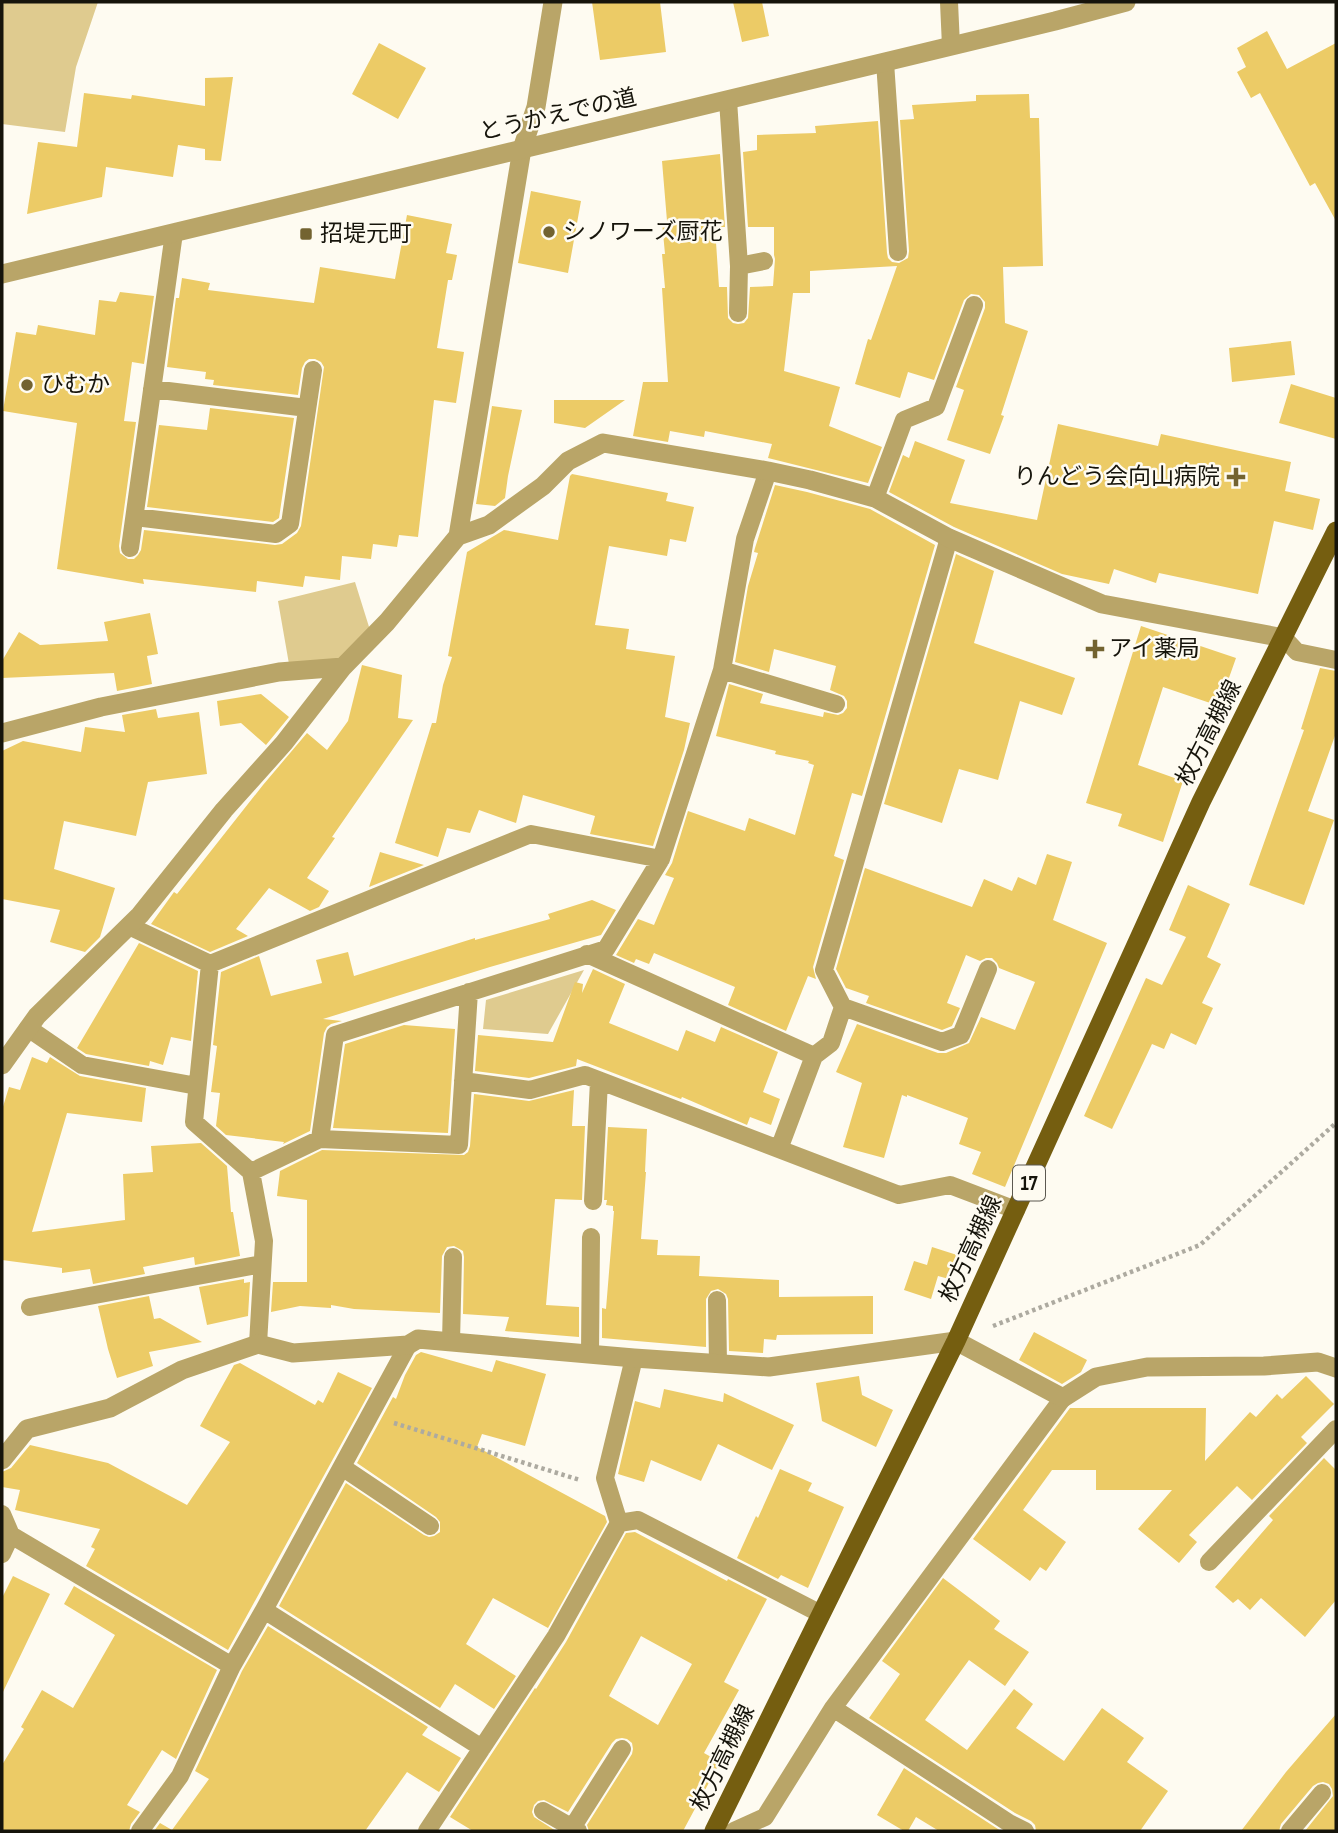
<svg xmlns="http://www.w3.org/2000/svg" width="1338" height="1833" font-family="'Sofia Sans Condensed','Noto Sans JP',sans-serif">
  <style>
    .green { fill: #dfcb8f }
    .building { fill: #eccb66; fill-rule: evenodd }
    .lines { fill: none; stroke-linecap: round; stroke-linejoin: round }
    .path { stroke: #adaaa0; stroke-width: 4.5; stroke-dasharray: 3.5 3.5; stroke-linecap: butt }
    .service { stroke: #b9a568; stroke-width: 18 }
    .minor { stroke: #b9a568; stroke-width: 19 }
    .tertiary { stroke: #b9a568; stroke-width: 19 }
    .primary { stroke: #755e10; stroke-width: 19 }
    .poi-dot { fill: #736330; stroke: #fefbf1; stroke-width: 2.5 }
    .labels { text-anchor: middle; dominant-baseline: central; stroke-width: 5; stroke-linejoin: round; paint-order: stroke }
    .shield { fill: #fefbf1; stroke: #5c5950; stroke-width: 2 }
    .shield-label { font-size: 21px; font-weight: bold; fill: #16140b }
    .street-label { font-size: 23px; fill: #16140b; stroke: #fefbf1 }
    .poi-label { font-size: 23px; fill: #16140b; stroke: #fefbf1; text-anchor: start }
  </style>
  <rect width="100%" height="100%" fill="#fefbf1"/>
  <path class="green" d="M2 2H98L76 67 65 132 2 124Z
    M355 582 370 630 342 659 289 664 278 601Z
    M584 970 548 1034 483 1029 486 1000Z"/>
  <path class="building" d="M592 2H660L666 52 600 60Z
    M733 2H762L769 36 742 42Z
    M1267 31 1287 69 1336 43V221L1315 183 1310 186 1260 93 1251 98 1237 72 1246 67 1237 48Z
    M379 43 426 68 398 119 352 94Z
    M233 77 221 161 205 160V149L178 145 173 177 106 167 102 197 27 214 38 142 77 147 84 93 131 99 132 95 205 106V78Z
    M1029 94 1030 118H1039L1043 266 1003 267 1005 323 1028 331 1001 415 1004 416 990 454 947 440 964 390 956 387 985 308V302L979 295 971 294 964 300 934 380 908 372 900 398 855 384 868 339 871 340 897 266 810 271V293H793L784 371 840 387 829 426 882 447 868 483 768 458 772 444 705 431 704 437 670 431 668 442 633 436 643 382H668L662 288H665L662 254H665L662 222 667 221 662 161 720 154 725 227H715L719 287H727L728 318 733 323 738 324 744 323 748 318 750 287 773 286 775 259 774 255V227H748L743 152 757 150V135L816 133 815 126 878 121 887 253 888 258 892 262 899 263 908 258 909 251 900 120 914 119 912 105 976 101V95Z
    M531 191 581 201 568 273 518 263Z
    M407 215 452 224 446 253 457 255 452 280H448L437 348 464 352 456 403 434 400 418 537 399 535 397 547 373 544 371 559 342 556 340 580 305 576 303 587 257 581 256 592 143 579 144 584 57 569 77 423 3 411 16 332 36 335 38 325 95 335 99 300 116 302 120 292 154 296 144 364 132 362 124 421 136 422 119 546 120 553 128 559H134L138 555 141 550 144 530 275 545 282 544 297 533 301 526 324 367 321 362 315 359H309L305 362 302 368 298 395 213 385 214 380 205 379 206 372 167 367 176 298H179L182 278 210 283 208 290 314 303 320 267 395 279Z
    M1291 341 1295 375 1232 382 1229 348Z
    M1291 384 1336 398V439L1279 423Z
    M554 400H625L585 428 554 423Z
    M492 406 522 410 508 476 505 498 495 506 476 504Z
    M210 408 294 418 279 518 273 522 147 507 159 425 207 430Z
    M1058 424 1158 446 1161 434 1291 462 1285 491 1320 499 1313 530 1274 521 1258 594 1159 573 1156 583 1114 569 1109 584 1062 574 954 527 889 492 903 455 909 458 915 441 965 460 950 503 1037 520Z
    M572 474 668 493 666 501 694 507 686 542 670 539 667 556 609 546 595 625 629 629 626 649 675 656 665 717 690 723 684 750 653 846 590 834 595 816 523 795 516 823 479 810 470 833 447 828 438 857 395 843 432 723H436L443 685 452 657 448 656 467 552 504 530 558 540 570 476Z
    M775 485 807 492 870 509 935 545 862 796 852 793 834 856 844 860 813 967 816 979 808 976 786 1031 728 1005 735 987 654 953 649 964 636 959 634 963 616 955 638 919 654 925 674 878 665 875 672 863 688 811 745 831 749 818 795 835 814 765 808 763 809 761 775 754 776 751 716 736 729 684 763 694 760 703 823 717 824 712 838 715 843 713 847 708V701L844 696 830 690 836 666 774 649 769 672 735 662 748 586 758 553 754 552 755 548Z
    M956 554 994 571 974 643 1075 678 1062 715 1020 701 998 780 959 769 942 823 884 804Z
    M150 613 158 654 147 656 152 684 117 691 114 673 2 678V661L19 632 40 645 108 641 104 622Z
    M1141 626 1236 658 1219 706 1163 687 1138 765 1183 781 1163 842 1118 826 1122 814 1086 803Z
    M362 665 402 675 398 718 413 720 332 837 335 838 307 878 329 891 319 907 310 911 269 888 236 929 248 936 210 952 151 924 174 892 177 894 263 785 307 733 327 750 348 721Z
    M1320 668 1336 671V733L1308 811 1334 820 1304 905 1249 885 1304 730 1301 729Z
    M261 694 289 717 266 745 241 723 220 726 217 701Z
    M156 709 158 718 199 712 207 774 148 782 136 836 64 821 54 869 115 888 100 937 85 952 50 942 60 910 2 899V751L23 741 81 752 85 727 125 732 122 715Z
    M380 852 424 865 369 887Z
    M1047 854 1072 862 1053 920 1107 943 1005 1187 972 1174 981 1152 959 1144 968 1118 907 1095V1097L902 1095 884 1158 843 1147 862 1083 836 1072 857 1024 938 1053H946L969 1043 981 1017 1015 1030 1035 982 999 968 997 963 992 958H986L980 961 966 955 947 1003 960 1008 952 1026 942 1030 866 1003 869 996 846 988 836 969 865 868 972 907 984 879 1012 891 1018 877 1036 885Z
    M1188 885 1230 904 1207 957 1221 964 1202 1003 1213 1008 1196 1045 1171 1033 1164 1049 1152 1044 1112 1129 1084 1116 1146 978 1162 985 1186 937 1169 930Z
    M592 900 616 910 601 935 490 967 323 1019 342 1021 331 1024 327 1027 324 1033 310 1131 283 1144 284 1142 226 1135 216 1126 220 1093 211 1092 217 1046 213 1045 221 972 259 956 271 996 322 983 316 960 348 952 354 976 475 938V940L550 919 548 914Z
    M139 943 198 971 191 1041 171 1037 163 1065 150 1061 149 1066 86 1054 77 1048Z
    M593 969 625 984 609 1023 678 1051 686 1030 715 1042 721 1027 778 1052 763 1092 780 1099 771 1125 750 1117 747 1125 682 1097 681 1099 577 1059 576 1066 529 1078 475 1071 478 1035 553 1042 575 982 583 984 582 993Z
    M404 1025 455 1029 448 1133 333 1128 345 1044Z
    M32 1057 47 1063 50 1057 80 1076 146 1088 142 1122 67 1113 32 1232 125 1220 123 1174 153 1172 151 1146 201 1143 227 1166 231 1212H233L240 1256 195 1265 194 1257 143 1267 145 1274 93 1284 90 1269 62 1273V1268L2 1260V1110L9 1087 20 1090Z
    M574 1090 572 1126H585L582 1200 555 1199 546 1305 579 1307V1337L505 1331 509 1317 463 1314 464 1257 463 1251 454 1246 447 1247 442 1256 440 1313 354 1309 331 1305V1308L300 1306 271 1312 273 1282H307V1200L277 1196 280 1171 322 1150 464 1155 468 1152 470 1146 474 1094 529 1101Z
    M608 1127 647 1129 645 1172H646L641 1239 658 1240 657 1255 700 1256 699 1276 779 1280V1297L873 1296V1334L777 1335 776 1340 764 1339 763 1353 729 1351 728 1299 726 1294 718 1289 711 1291 706 1299V1347L602 1338V1308L606 1309 614 1211H613V1206L606 1205 607 1200H604Z
    M932 1247 957 1255 949 1279 938 1276 931 1299 904 1290 914 1261 927 1265Z
    M244 1279V1283L250 1282 248 1316 207 1325 199 1287Z
    M149 1296 154 1319 160 1318 202 1342 149 1352 153 1366 117 1378 108 1349 98 1306Z
    M1034 1332 1087 1360 1081 1372 1062 1384 1019 1360Z
    M421 1352 492 1372 496 1360 546 1374 525 1446 482 1434 477 1447 605 1516 607 1522 548 1628 493 1598 466 1644 516 1676 494 1709 455 1684 440 1708 279 1606 346 1483 424 1535 429 1537 434 1536 440 1532V1522L436 1517 357 1463 393 1397 396 1399 405 1375 416 1355Z
    M240 1363 315 1405 318 1400 323 1403 338 1372 372 1388 228 1650 86 1566 95 1549 91 1547 100 1529 15 1510 20 1490 2 1487V1472L11 1468 30 1445 108 1463 187 1505 230 1442 200 1426 234 1365Z
    M859 1376 862 1395 893 1410 876 1447 822 1421 816 1383Z
    M1306 1376 1334 1404 1301 1437 1307 1443 1252 1500 1237 1486 1189 1535 1197 1542 1179 1563 1138 1529 1172 1490H1096V1470H1052L1023 1510 1066 1542 1046 1571 1040 1567 1030 1581 973 1539 1070 1408H1206L1205 1461 1250 1412 1256 1417 1277 1394 1282 1399Z
    M664 1389 723 1402 724 1393 794 1425 772 1470 718 1444 701 1481 651 1460 644 1482 618 1474 635 1401 660 1408Z
    M1324 1458 1336 1470V1600L1305 1637 1261 1598 1250 1610 1238 1599 1233 1603 1215 1587 1273 1520 1269 1516Z
    M780 1469 812 1483 808 1491 844 1507 808 1588 781 1575 778 1579 737 1558 756 1516 758 1518Z
    M635 1532 727 1581 728 1579 767 1599 724 1682 739 1690 704 1753 720 1762 683 1831H589L587 1825 632 1754 633 1749 632 1743 627 1739 622 1738 616 1739 612 1743 568 1812 544 1800 538 1801 534 1805 532 1812 534 1817 556 1831H473L450 1817 535 1688 536 1689 566 1642 626 1533ZM641 1636 692 1664 658 1725 609 1696Z
    M13 1576 50 1594 2 1694V1598Z
    M943 1578 1000 1621 994 1629 1029 1652 1005 1686 969 1660 925 1720 967 1750 1014 1689 1033 1704 1016 1728 1064 1761 1102 1708 1144 1738 1127 1762 1168 1791 1140 1831H1036L1035 1825 1031 1821 1015 1813 869 1718 900 1674 882 1661Z
    M74 1586 217 1670 176 1759 162 1750 127 1805 140 1812 131 1824 129 1831H2V1765L24 1729 21 1727 42 1690 73 1708 115 1635 64 1604Z
    M268 1626 428 1727 422 1735 461 1758 439 1792 407 1772 365 1831H154L160 1823 172 1830 209 1779 195 1771 242 1671Z
    M1336 1714V1831H1305L1333 1796 1332 1789 1329 1784 1323 1782 1318 1783 1313 1786 1281 1824 1279 1831H1241L1286 1772Z
    M904 1768 1001 1831H939L916 1817 908 1831H904L877 1815Z"/>
  <g class="lines">
    <path class="path" d="M993 1326 1200 1245 1336 1123
      M394 1423 580 1480"/>
    <path class="service" d="M949 2 951 46
      M885 62 898 252
      M728 100 739 266 738 313
      M739 266 764 261
      M152 389 307 408
      M875 498 904 420 936 407 974 305
      M135 517 276 534 290 524 313 370
      M130 548 174 233
      M1284 638 1297 652 1336 660
      M722 670 836 704
      M129 926 210 964 194 1122 251 1172 264 1241 258 1344
      M587 954 814 1056
      M210 964 531 834 661 859
      M843 1007 942 1042 961 1035 988 969
      M28 1028 82 1065 197 1086
      M463 1081 530 1090 585 1075 899 1195 950 1185 1016 1210
      M320 1139 335 1035 606 949 661 859 722 670 745 539 768 471
      M779 1149 814 1056 831 1043 843 1007 824 970 949 538
      M251 1172 320 1139 459 1145 469 992
      M593 1201 599 1081
      M717 1300 718 1364
      M30 1307 262 1264
      M451 1342 453 1257
      M590 1354 591 1237
      M342 1467 430 1526
      M2 1514 11 1535 2 1554
      M619 1523 638 1520 821 1614
      M11 1535 232 1666
      M1209 1562 1336 1429
      M264 1610 482 1748
      M833 1708 1009 1823 1025 1831
      M543 1811 578 1831
      M572 1828 622 1749
      M140 1831 180 1776 232 1666 264 1610 408 1345
      M427 1831 556 1636 619 1523 605 1478 634 1358
      M734 1831 765 1817 833 1708 1063 1398
      M1290 1831 1322 1793"/>
    <path class="minor" d="M458 536 522 149 536 107 553 2
      M2 733 101 707 279 672 343 667
      M2 1065 37 1016 140 915 224 810 284 743 343 667 387 622 458 536 489 525 543 486 568 461 603 443 768 471 810 480 875 498 949 538 1102 604 1284 638
      M2 1460 27 1429 110 1408 182 1370 258 1344 293 1353 408 1345 418 1339 634 1358 769 1367 956 1341 1063 1398 1096 1377 1147 1367 1264 1366 1318 1362 1336 1368"/>
    <path class="tertiary" d="M2 274 885 62 1055 21 1126 2"/>
    <path class="primary" d="M714 1831 956 1341 1201 802 1336 531"/>
  </g>
  <g class="poi-dot">
    <circle cx="549" cy="232" r="7"/>
    <rect x="299" y="227" width="14" height="14" rx="3.5"/>
    <circle cx="27" cy="385" r="7"/>
    <path d="M1232.5 466.5h7v7h7v7h-7v7h-7v-7h-7v-7h7z"/>
    <path d="M1091.5 638.5h7v7h7v7h-7v7h-7v-7h-7v-7h7z"/>
  </g>
  <g class="labels">
    <rect class="shield" x="1013" y="1165.5" width="32" height="35" rx="5"/>
    <g class="shield-label">
      <text x="1029" y="1183">17</text>
    </g>
    <g class="street-label">
      <text transform="translate(558 115) rotate(-13)">とうかえでの道</text>
      <text transform="translate(1209 733) rotate(-63)">枚方高槻線</text>
      <text transform="translate(971 1249) rotate(-65)">枚方高槻線</text>
      <text transform="translate(723 1758) rotate(-64)">枚方高槻線</text>
    </g>
    <g class="poi-label">
      <text x="563" y="232">シノワーズ厨花</text>
      <text x="320" y="234">招堤元町</text>
      <text x="41" y="385">ひむか</text>
      <text x="1220" y="477" text-anchor="end">りんどう会向山病院</text>
      <text x="1109" y="649">アイ薬局</text>
    </g>
  </g>
  <rect width="1338" height="1833" fill="none" stroke="#16140b" stroke-width="7"/>
</svg>
